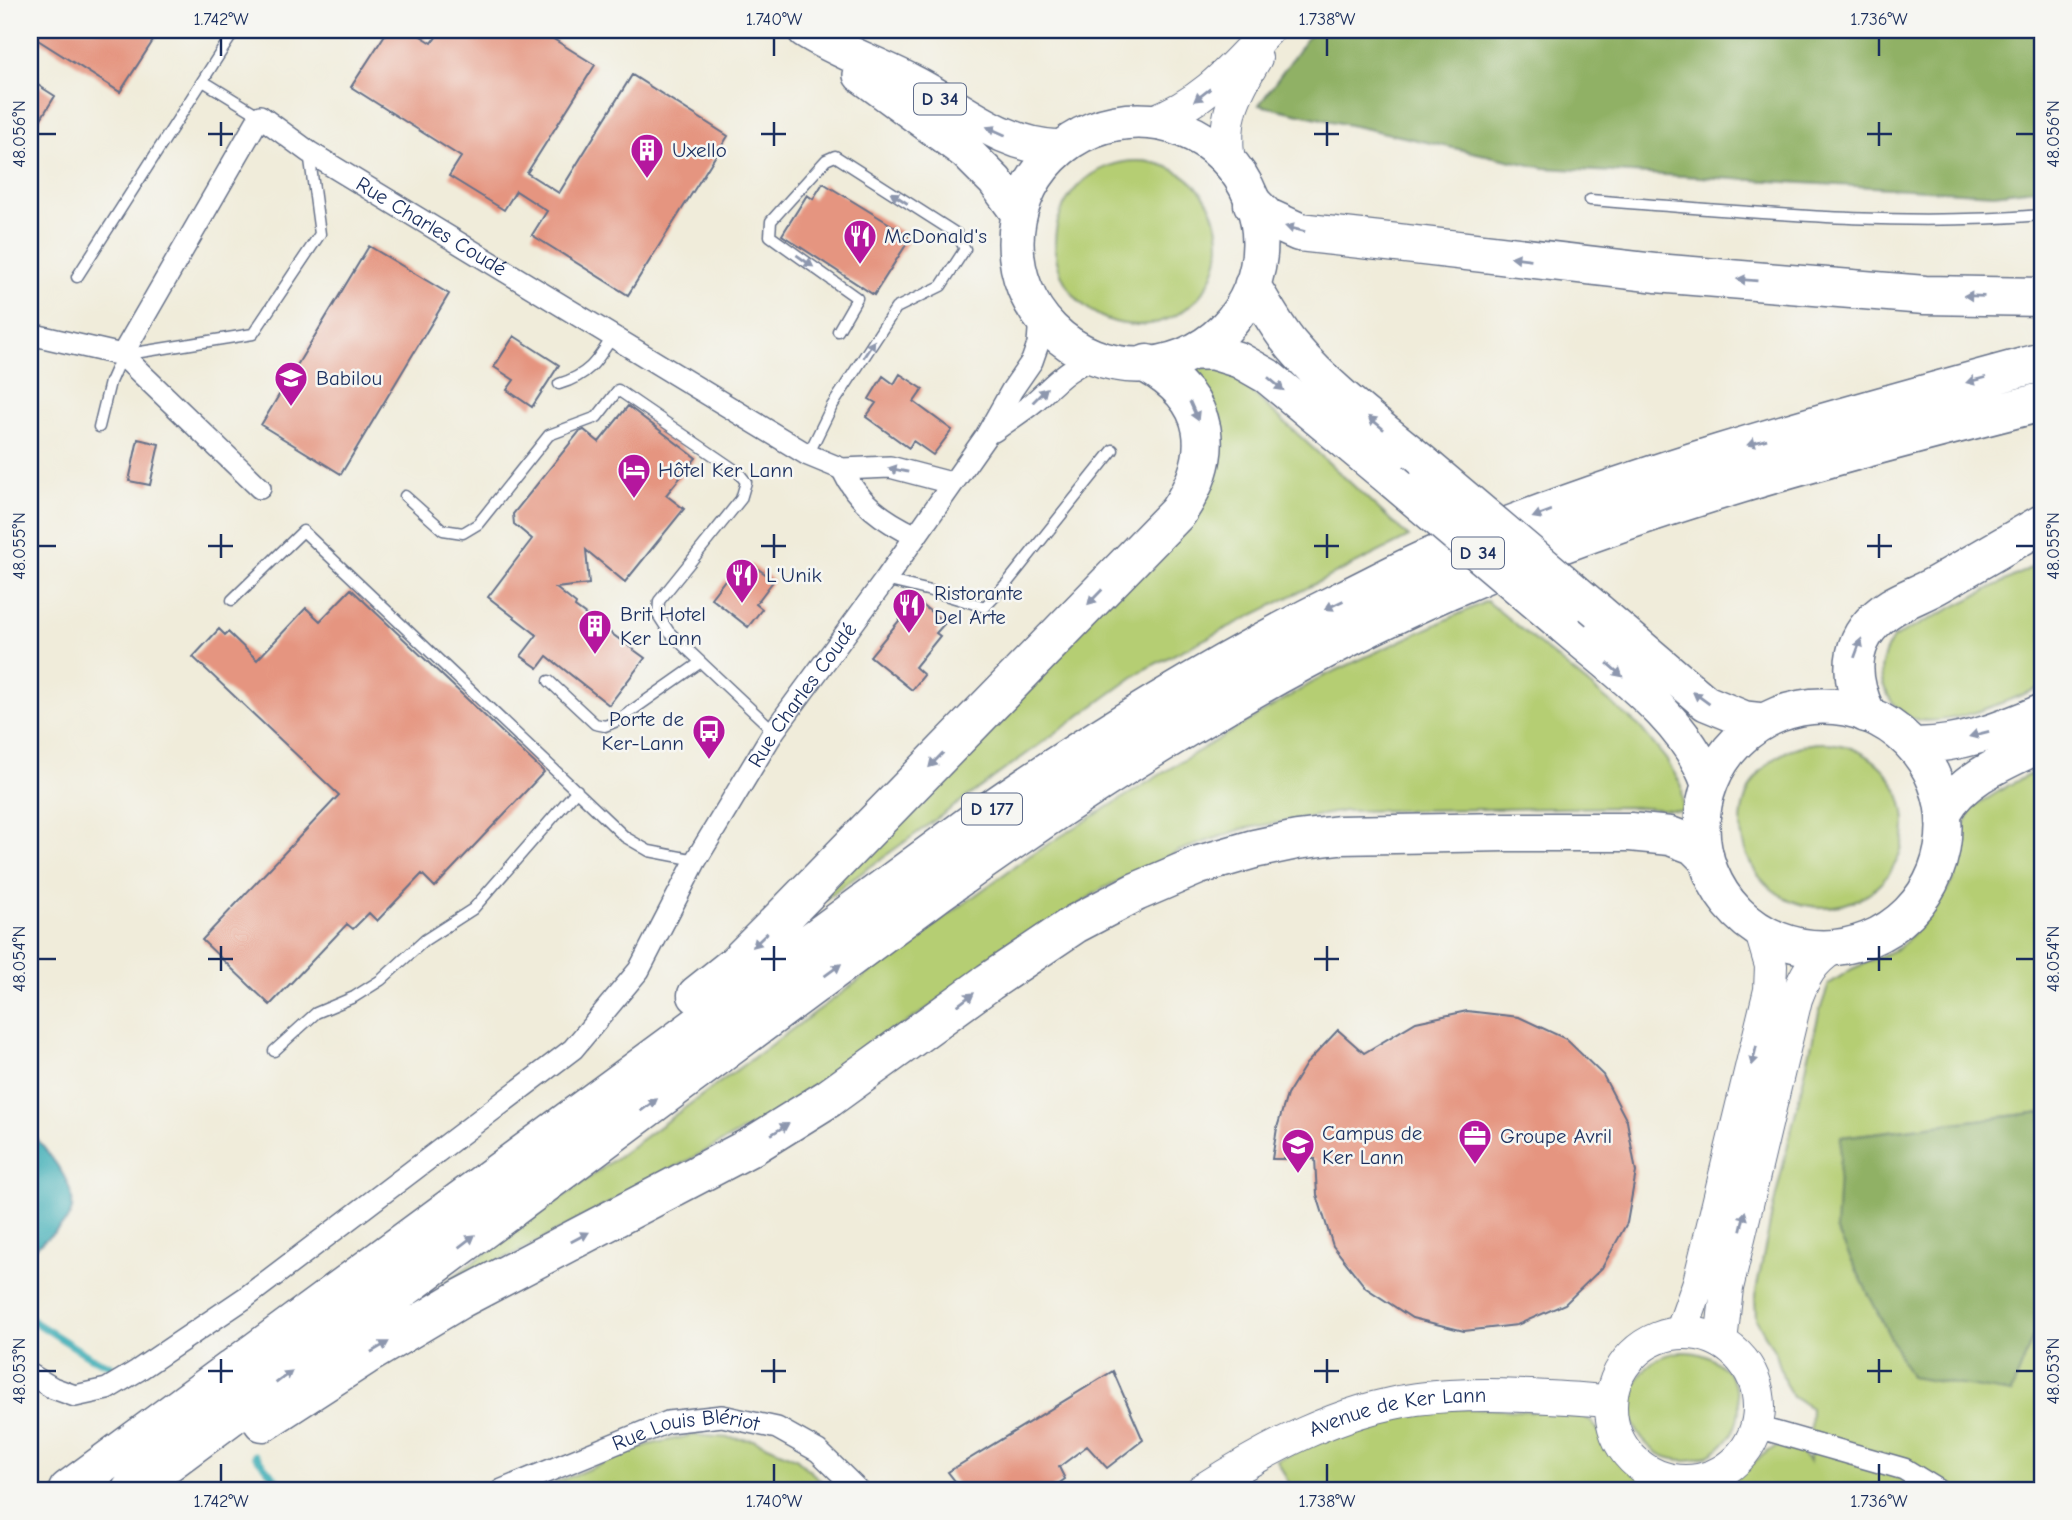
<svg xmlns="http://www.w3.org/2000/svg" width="2072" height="1520" font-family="'Comic Neue',sans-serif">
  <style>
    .green { fill: #b5ce73; stroke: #687e68; stroke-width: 2 }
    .forest { fill: #90b165; stroke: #567062; stroke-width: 2 }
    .water { fill: #39abb4; stroke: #2a6d89; stroke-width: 2 }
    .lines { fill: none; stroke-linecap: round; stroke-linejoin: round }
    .stream { stroke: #39abb4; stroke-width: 7 }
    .building { fill: #e59580 }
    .lane-casing { stroke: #667189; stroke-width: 13 }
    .street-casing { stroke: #667189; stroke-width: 24 }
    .secondary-casing { stroke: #667189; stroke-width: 34 }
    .primary-casing { stroke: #667189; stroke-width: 38 }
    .highway-casing { stroke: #667189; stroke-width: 41 }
    .lane { stroke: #fff; stroke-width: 10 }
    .street { stroke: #fff; stroke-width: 21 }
    .secondary { stroke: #fff; stroke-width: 32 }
    .primary { stroke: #fff; stroke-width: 35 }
    .highway { stroke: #fff; stroke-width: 38 }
    .primary-bridge-casing { stroke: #667189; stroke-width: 38; stroke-linecap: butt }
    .primary-bridge { stroke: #fff; stroke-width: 35 }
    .oneway { fill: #8d97ae }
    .ticks { fill: none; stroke: #1b2f5e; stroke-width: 2.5 }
    .labels { text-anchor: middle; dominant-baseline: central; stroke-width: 5; stroke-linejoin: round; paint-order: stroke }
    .shield { fill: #f6f6f2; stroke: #5d6b8a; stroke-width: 2 }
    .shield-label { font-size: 19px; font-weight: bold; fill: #1b2f5e }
    .poi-label { font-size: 21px; fill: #1b2f5e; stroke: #f6f6f2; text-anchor: start }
    .street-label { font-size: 21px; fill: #1b2f5e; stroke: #f6f6f2 }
    .neatline { fill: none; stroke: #1b2f5e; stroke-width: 2.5 }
    .ticks-label { font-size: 18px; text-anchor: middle; fill: #1b2f5e }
  </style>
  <rect width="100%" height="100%" fill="#f6f6f2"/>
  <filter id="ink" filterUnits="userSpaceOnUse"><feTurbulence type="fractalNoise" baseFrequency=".0143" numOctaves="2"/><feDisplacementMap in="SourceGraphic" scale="14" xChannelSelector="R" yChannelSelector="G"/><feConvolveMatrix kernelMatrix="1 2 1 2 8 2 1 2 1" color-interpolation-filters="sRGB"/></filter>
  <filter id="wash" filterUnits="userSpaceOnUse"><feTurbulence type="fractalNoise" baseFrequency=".00686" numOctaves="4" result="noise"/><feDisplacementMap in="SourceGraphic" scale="28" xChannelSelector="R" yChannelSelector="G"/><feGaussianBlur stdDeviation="1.57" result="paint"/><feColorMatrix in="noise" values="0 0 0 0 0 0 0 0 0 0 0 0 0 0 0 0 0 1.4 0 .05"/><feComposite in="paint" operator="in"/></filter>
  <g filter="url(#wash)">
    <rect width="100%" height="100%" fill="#f0ecda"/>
    <path class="green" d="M1055 243a82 82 0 1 1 164 0a82 82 0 1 1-164 0Z
      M1177 366 1220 368 1239 380 1409 537 1143 670 781 931 1203 499Z
      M2042 562V687C2010 699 1953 726 1918 720 1904 717 1893 705 1887 693 1876 673 1882 656 1893 638Z
      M1487 601 1640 727 1666 759 1682 786 1683 811 1632 807 1344 811 1242 829 1179 851 1100 890 774 1114 521 1251 441 1286 1029 856 1187 758 1320 678Z
      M1741 825a82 82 0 1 1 164 0a82 82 0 1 1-164 0Z
      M2042 768V1112L1841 1137 2011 1393 2042 1314V1490H1292L1277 1460C1311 1446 1345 1430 1380 1419 1428 1404 1480 1408 1528 1411 1540 1412 1572 1411 1581 1415 1592 1419 1600 1433 1606 1442 1626 1471 1653 1491 1689 1489 1703 1488 1718 1485 1730 1479 1758 1466 1779 1423 1809 1462L1811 1408 1793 1397 1785 1383 1776 1354 1756 1319 1755 1296 1774 1204 1819 1013 1829 984 1852 969 1899 948 1935 910 1954 878 1961 835 1971 809 2009 785Z
      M1631 1406a54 54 0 1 1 108 0a54 54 0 1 1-108 0Z
      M693 1435 754 1440 796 1458 831 1490H537L648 1445Z"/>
    <path class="forest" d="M1313 30H2042V188L1994 194 1544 168 1259 105Z
      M2042 1112V1314L2011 1393 1910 1377 1836 1229 1841 1137Z"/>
    <path class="water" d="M30 1131C46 1150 87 1194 67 1220 57 1232 41 1242 30 1252Z"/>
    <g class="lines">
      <path class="stream" d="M30 1319 90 1357 111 1366
        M255 1455 285 1490"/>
    </g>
    <g id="blocks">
      <path class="building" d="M30 30H160L120 92 30 35Z
        M388 30H411L432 43 441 30H539L595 65 527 173 559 193 632 75 728 136 628 295 532 235 547 211 516 191 504 210 449 176 461 157 351 87Z
        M30 80 55 96 30 136Z
        M823 183 911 237 874 295 782 235 807 195 813 199Z
        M369 246 449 294 341 474 261 425Z
        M514 336 559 365 532 407 507 390 514 380 494 367Z
        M900 374 923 389 914 402 952 430 933 455 913 441 909 448 866 417 876 403 869 399 883 376 894 384Z
        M628 406 696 458 666 495 684 509 625 582 586 550 589 584 556 588 576 604 575 607 645 658 609 705 547 656 538 668 521 656 537 635 488 597 532 539 514 524 513 514 579 432 584 430 599 442Z
        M138 439 159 444 150 485 129 481Z
        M751 564 774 580 756 604 762 609 748 627 711 598 725 580 733 586Z
        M351 589 544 772 435 887 422 874 377 921 369 913 353 929 347 924 270 1005 202 940 339 795 193 657 219 629 225 635 228 632 257 660 306 608 320 621Z
        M916 600 945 623 936 633 940 636 915 667 924 675 912 690 870 656Z
        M1467 1011 1519 1017 1566 1039 1603 1075 1627 1121 1636 1172 1627 1223 1602 1268 1565 1304 1517 1325 1464 1331 1412 1318 1366 1288 1333 1246 1317 1195 1315 1159H1272L1277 1128 1287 1095 1306 1064 1338 1030 1364 1053 1416 1022Z
        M1113 1371 1143 1440 1107 1468 1087 1446 1059 1467 1065 1479 1050 1490H962L948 1472Z"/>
    </g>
  </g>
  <g filter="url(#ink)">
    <use href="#blocks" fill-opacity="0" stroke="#667189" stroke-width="2"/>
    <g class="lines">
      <defs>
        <path id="lane" d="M203 81 260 116
          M1590 200C1741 211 1892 228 2042 215
          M77 277 235 30
          M559 384C589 375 597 361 613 336
          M99 427 110 382 122 355 253 334 320 234 309 152
          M808 455 832 406 896 308 941 286 965 249 957 234 835 156 826 160 771 221 770 236 857 298 838 331
          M405 496 443 530 463 533 478 524 549 435 597 417 618 390 738 472 746 482 741 499 659 601 658 615 669 632 774 731
          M885 580 935 592 985 607 1007 583 1113 450
          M232 600 303 531 625 837 649 851 696 860
          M549 681 595 724 605 726 617 721 701 662
          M274 1051 316 1013 354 997 381 980 425 940 473 909 577 790"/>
        <g id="street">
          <path d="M30 334 122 355 260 488"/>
          <path id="s1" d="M122 355 260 116 309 152 808 455 842 469 890 467 951 483"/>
          <path d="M994 431C1007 421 1022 412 1034 402 1054 384 1070 365 1097 358"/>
          <path d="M842 469C857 502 884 521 916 536"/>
          <path id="s2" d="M31 1375 53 1388 75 1396 107 1389 137 1371 245 1298 573 1049 639 970 696 860 774 731 885 580 986 436 1012 390 1032 361 1038 344 1040 316"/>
          <path d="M1757 1427 1904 1469 1938 1490"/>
          <path id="s3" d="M502 1490 668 1422 722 1416 777 1428 818 1451 858 1490"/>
        </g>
        <g id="secondary">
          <path d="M1151 122C1204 102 1230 70 1268 30"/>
          <path d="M1229 162C1222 118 1234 95 1256 58"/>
          <circle cx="1685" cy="1407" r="74"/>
          <path d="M1681 1333 1699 1282 1770 990 1771 966 1761 932"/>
          <path d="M1721 1342 1727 1288 1796 999C1805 975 1811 963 1833 948"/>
          <path id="s4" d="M1202 1490C1268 1448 1338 1410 1417 1399 1480 1391 1547 1397 1610 1401"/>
        </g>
        <path id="primary" d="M805 30C838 51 876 64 911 82 961 107 1002 147 1061 148
          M861 75 966 152 995 181 1019 214
          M1016 243a122 122 0 1 1 244 0a122 122 0 1 1-244 0Z
          M1252 285C1266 306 1277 329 1294 348 1332 393 1383 429 1428 467
          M1192 352H1213L1239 360 1267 376 1392 480
          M1598 611 1706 703 1745 719 1764 721
          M1563 625C1613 669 1687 719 1709 784
          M1702 827a121 121 0 1 1 242 0a121 121 0 1 1-242 0Z
          M1913 745C1956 747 2003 729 2042 712
          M1944 812C1962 778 2009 760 2042 744"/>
        <path id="highway" d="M1253 204 1266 217 1299 232 1406 244 1656 273 1925 295 2042 297
          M1866 713C1846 671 1850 633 1892 607 1907 598 1925 592 1940 583 1974 563 2008 544 2042 524
          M697 995 736 964 781 919 1178 512C1217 453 1212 400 1147 364
          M263 1422 365 1356 462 1298 752 1146 829 1098 989 982 1075 924 1136 892 1199 865 1254 849 1297 840 1339 835 1506 832H1630L1670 836 1694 845 1704 855
          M68 1490 979 818C1096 737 1218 662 1345 599 1372 586 1397 572 1424 560 1624 475 1833 419 2042 362
          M131 1490 939 892C1099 777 1268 670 1448 590 1639 506 1841 453 2042 402"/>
      </defs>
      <use href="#lane" class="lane-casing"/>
      <use href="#street" class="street-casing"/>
      <use href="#secondary" class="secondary-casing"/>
      <use href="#primary" class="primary-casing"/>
      <use href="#highway" class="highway-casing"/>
      <use href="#lane" class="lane"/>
      <use href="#street" class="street"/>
      <use href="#secondary" class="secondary"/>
      <use href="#primary" class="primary"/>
      <use href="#highway" class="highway"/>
      <defs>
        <path id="primary-bridge" d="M1428 467 1598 611
          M1392 480 1563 625"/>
      </defs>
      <use href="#primary-bridge" class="primary-bridge-casing"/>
      <use href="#primary-bridge" class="primary-bridge"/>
    </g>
    <defs><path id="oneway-solid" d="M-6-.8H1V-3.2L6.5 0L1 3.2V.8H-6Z" transform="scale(1.75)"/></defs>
    <g class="oneway">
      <use href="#oneway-solid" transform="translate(1202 95) rotate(142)"/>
      <use href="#oneway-solid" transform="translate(996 131) rotate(-156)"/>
      <use href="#oneway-solid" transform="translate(899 198) rotate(-147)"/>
      <use href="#oneway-solid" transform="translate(1295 229) rotate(-165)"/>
      <use href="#oneway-solid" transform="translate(1521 258) rotate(-173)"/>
      <use href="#oneway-solid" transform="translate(805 261) rotate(35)"/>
      <use href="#oneway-solid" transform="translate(1747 280) rotate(-175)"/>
      <use href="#oneway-solid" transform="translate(1974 296) rotate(-178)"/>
      <use href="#oneway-solid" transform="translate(869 349) rotate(-57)"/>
      <use href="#oneway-solid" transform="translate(1976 380) rotate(165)"/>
      <use href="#oneway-solid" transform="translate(1276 384) rotate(40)"/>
      <use href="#oneway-solid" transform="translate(1040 395) rotate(-45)"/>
      <use href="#oneway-solid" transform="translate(1194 411) rotate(66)"/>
      <use href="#oneway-solid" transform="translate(1376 423) rotate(-140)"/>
      <use href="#oneway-solid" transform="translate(1757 442) rotate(164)"/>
      <use href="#oneway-solid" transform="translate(898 470) rotate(-168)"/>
      <use href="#oneway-solid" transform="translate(1542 514) rotate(159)"/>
      <use href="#oneway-solid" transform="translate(1095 597) rotate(134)"/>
      <use href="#oneway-solid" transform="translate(1334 605) rotate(154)"/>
      <use href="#oneway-solid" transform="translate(1858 648) rotate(-70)"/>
      <use href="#oneway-solid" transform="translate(1615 670) rotate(41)"/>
      <use href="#oneway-solid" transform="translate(1701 698) rotate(-144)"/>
      <use href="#oneway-solid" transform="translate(1979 734) rotate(165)"/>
      <use href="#oneway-solid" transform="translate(936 760) rotate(134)"/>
      <use href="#oneway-solid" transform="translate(760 940) rotate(136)"/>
      <use href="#oneway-solid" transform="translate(833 970) rotate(-36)"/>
      <use href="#oneway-solid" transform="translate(966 999) rotate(-37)"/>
      <use href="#oneway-solid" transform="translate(1754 1056) rotate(104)"/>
      <use href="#oneway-solid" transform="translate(649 1105) rotate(-36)"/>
      <use href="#oneway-solid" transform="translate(780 1129) rotate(-32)"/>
      <use href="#oneway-solid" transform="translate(1743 1221) rotate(-77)"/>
      <use href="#oneway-solid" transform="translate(580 1237) rotate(-28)"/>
      <use href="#oneway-solid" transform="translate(467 1241) rotate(-37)"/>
      <use href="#oneway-solid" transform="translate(380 1347) rotate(-30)"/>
      <use href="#oneway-solid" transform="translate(284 1377) rotate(-37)"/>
    </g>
  </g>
  <path class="ticks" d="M221 38V56M774 38V56M1327 38V56M1879 38V56M221 122V146M774 122V146M1327 122V146M1879 122V146M38 134H56M208 134H233M761 134H786M1314 134H1339M1867 134H1892M2016 134H2034M221 534V558M774 534V558M1327 534V558M1879 534V558M38 546H56M208 546H233M761 546H786M1314 546H1339M1867 546H1892M2016 546H2034M221 946V971M774 946V971M1327 946V971M1879 946V971M38 959H56M208 959H233M761 959H786M1314 959H1339M1867 959H1892M2016 959H2034M221 1359V1383M774 1359V1383M1327 1359V1383M1879 1359V1383M38 1371H56M208 1371H233M761 1371H786M1314 1371H1339M1867 1371H1892M2016 1371H2034M221 1464V1482M774 1464V1482M1327 1464V1482M1879 1464V1482"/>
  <defs>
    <symbol id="building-pin" viewBox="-11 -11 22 30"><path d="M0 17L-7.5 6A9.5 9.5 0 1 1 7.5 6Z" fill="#b5179e" stroke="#f6f6f2"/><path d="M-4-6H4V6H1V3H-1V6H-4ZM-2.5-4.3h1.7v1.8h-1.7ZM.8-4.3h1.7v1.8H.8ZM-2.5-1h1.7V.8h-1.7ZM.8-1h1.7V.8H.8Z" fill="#fff"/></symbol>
    <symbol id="restaurant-pin" viewBox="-11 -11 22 30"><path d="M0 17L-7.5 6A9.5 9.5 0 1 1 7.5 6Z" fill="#b5179e" stroke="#f6f6f2"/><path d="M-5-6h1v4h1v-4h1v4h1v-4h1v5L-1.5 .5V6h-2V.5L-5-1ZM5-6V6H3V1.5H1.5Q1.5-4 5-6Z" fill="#fff"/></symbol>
    <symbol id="school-pin" viewBox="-11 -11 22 30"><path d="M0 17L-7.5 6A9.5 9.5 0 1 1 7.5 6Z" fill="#b5179e" stroke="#f6f6f2"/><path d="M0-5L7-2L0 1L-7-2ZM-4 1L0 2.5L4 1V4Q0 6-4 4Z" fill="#fff"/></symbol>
    <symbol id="hotel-pin" viewBox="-11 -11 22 30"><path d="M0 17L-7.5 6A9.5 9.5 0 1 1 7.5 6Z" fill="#b5179e" stroke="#f6f6f2"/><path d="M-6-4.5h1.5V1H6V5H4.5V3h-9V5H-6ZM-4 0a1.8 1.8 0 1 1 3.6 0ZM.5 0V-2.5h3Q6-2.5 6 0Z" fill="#fff"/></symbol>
    <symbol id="bus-pin" viewBox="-11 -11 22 30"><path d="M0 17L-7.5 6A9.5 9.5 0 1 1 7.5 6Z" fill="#b5179e" stroke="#f6f6f2"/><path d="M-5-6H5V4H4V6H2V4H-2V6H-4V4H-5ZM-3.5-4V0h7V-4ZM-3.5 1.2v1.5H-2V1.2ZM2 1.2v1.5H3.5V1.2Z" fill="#fff"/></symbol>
    <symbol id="office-pin" viewBox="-11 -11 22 30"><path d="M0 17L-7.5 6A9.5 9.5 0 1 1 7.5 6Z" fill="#b5179e" stroke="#f6f6f2"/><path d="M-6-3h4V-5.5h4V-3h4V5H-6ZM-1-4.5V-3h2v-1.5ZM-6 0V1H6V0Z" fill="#fff"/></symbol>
    <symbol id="university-pin" viewBox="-11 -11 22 30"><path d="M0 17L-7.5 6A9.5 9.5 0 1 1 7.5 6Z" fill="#b5179e" stroke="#f6f6f2"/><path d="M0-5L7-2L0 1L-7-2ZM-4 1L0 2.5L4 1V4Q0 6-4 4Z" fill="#fff"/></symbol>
  </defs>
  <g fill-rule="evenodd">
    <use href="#building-pin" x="628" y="131" width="38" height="52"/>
    <use href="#restaurant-pin" x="841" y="217" width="38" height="52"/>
    <use href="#school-pin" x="272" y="359" width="38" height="52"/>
    <use href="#hotel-pin" x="615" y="451" width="38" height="52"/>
    <use href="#restaurant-pin" x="723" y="556" width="38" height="52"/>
    <use href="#restaurant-pin" x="890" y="586" width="38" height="52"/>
    <use href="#building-pin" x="576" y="607" width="38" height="52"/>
    <use href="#bus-pin" x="690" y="712" width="38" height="52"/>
    <use href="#office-pin" x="1456" y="1117" width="38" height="52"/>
    <use href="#university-pin" x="1279" y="1126" width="38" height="52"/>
  </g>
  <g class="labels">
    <g class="shield">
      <rect x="914" y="83.5" width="52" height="31" rx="5"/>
      <rect x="1452" y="537.5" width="52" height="31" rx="5"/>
      <rect x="962" y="793.5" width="60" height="31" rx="5"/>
    </g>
    <g class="shield-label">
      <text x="940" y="99">D 34</text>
      <text x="1478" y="553">D 34</text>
      <text x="992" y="809">D 177</text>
    </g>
    <g class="poi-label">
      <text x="672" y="150">Uxello</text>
      <text x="884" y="236">McDonald's</text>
      <text x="316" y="378">Babilou</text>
      <text x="658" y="470">Hôtel Ker Lann</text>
      <text x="766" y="575">L'Unik</text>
      <text x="934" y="593">Ristorante<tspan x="934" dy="24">Del Arte</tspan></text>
      <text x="620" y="614">Brit Hotel<tspan x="620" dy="24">Ker Lann</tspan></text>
      <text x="684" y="719" text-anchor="end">Porte de<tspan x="684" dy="24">Ker-Lann</tspan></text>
      <text x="1322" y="1133">Campus de<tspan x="1322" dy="24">Ker Lann</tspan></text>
      <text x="1500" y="1136">Groupe Avril</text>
    </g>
    <g class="street-label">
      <text stroke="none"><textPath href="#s1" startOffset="480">Rue Charles Coudé</textPath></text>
      <text stroke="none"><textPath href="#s2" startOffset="1082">Rue Charles Coudé</textPath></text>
      <text stroke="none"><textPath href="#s4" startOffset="214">Avenue de Ker Lann</textPath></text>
      <text stroke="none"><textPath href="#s3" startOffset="196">Rue Louis Blériot</textPath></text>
    </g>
  </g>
  <rect width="2072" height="1520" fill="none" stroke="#f6f6f2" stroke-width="77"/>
  <rect x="38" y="38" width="1996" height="1444" class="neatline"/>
  <g class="ticks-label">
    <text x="221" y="25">1.742°W</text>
    <text x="774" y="25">1.740°W</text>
    <text x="1327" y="25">1.738°W</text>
    <text x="1879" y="25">1.736°W</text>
    <text transform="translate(19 134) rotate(-90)" y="6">48.056°N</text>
    <text transform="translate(2053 134) rotate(-90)" y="6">48.056°N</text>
    <text transform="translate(19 546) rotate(-90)" y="6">48.055°N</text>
    <text transform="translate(2053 546) rotate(-90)" y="6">48.055°N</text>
    <text transform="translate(19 959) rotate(-90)" y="6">48.054°N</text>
    <text transform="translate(2053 959) rotate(-90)" y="6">48.054°N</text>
    <text transform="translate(19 1371) rotate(-90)" y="6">48.053°N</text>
    <text transform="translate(2053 1371) rotate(-90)" y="6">48.053°N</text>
    <text x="221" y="1507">1.742°W</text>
    <text x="774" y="1507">1.740°W</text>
    <text x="1327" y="1507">1.738°W</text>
    <text x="1879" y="1507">1.736°W</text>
  </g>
</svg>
